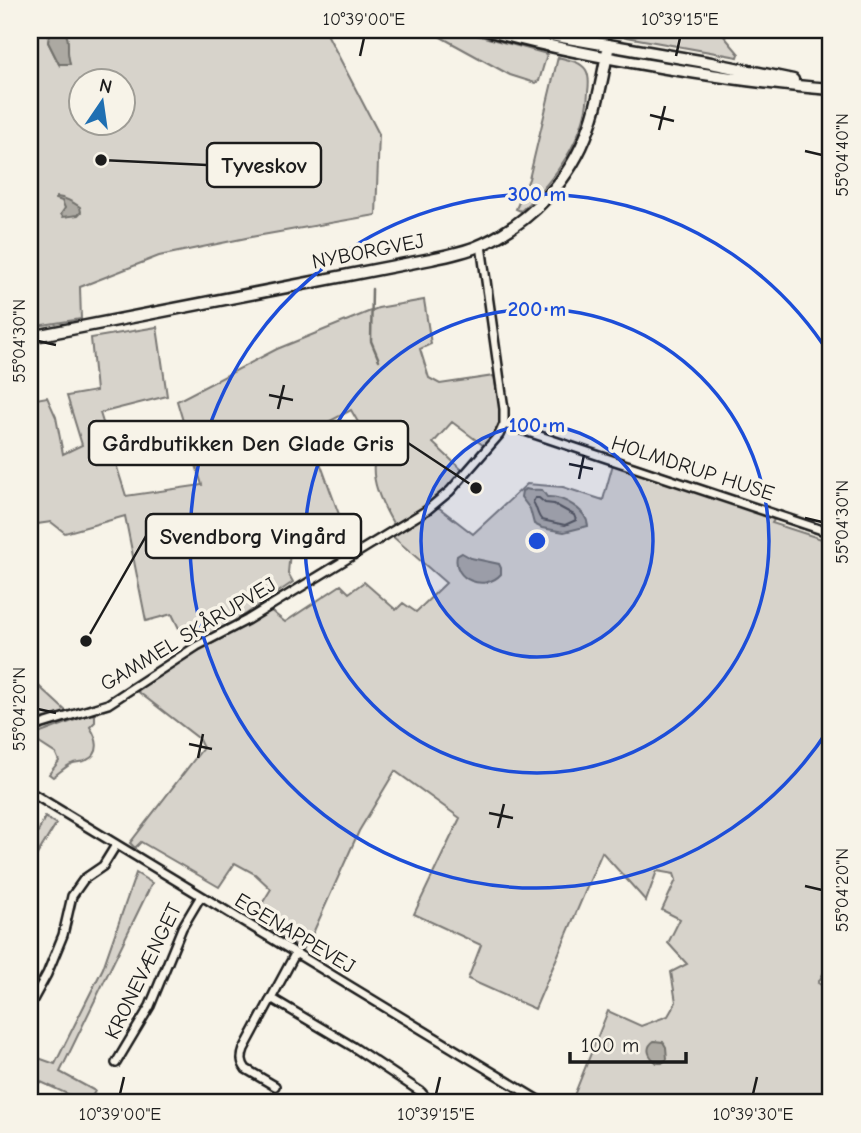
<svg xmlns="http://www.w3.org/2000/svg" width="861" height="1133" font-family="'Comic Neue',sans-serif">
  <style>
    .green { fill: #d7d3cb; stroke: #7a7874; stroke-width: 2; fill-rule: evenodd }
    .water { fill: #aca9a2; stroke: #72716c; stroke-width: 2 }
    .lines { fill: none; stroke-linecap: round; stroke-linejoin: round }
    .shore { stroke: #565452; stroke-width: 2 }
    .stream { stroke: #72716c; stroke-width: 2.5 }
    .street-casing { stroke: #1c1c1c; stroke-width: 12 }
    .secondary-casing { stroke: #1c1c1c; stroke-width: 15 }
    .street { stroke: #f7f3e8; stroke-width: 7 }
    .secondary { stroke: #f7f3e8; stroke-width: 10 }
    .ticks { fill: none; stroke: #1c1c1c; stroke-width: 2.5 }
    .ring { fill: none; stroke: #1d4ed8; stroke-width: 3.5 }
    .labels { text-anchor: middle; dominant-baseline: central; stroke-width: 7; stroke-linejoin: round; paint-order: stroke }
    .street-label { font-size: 21px; fill: #1c1c1c; stroke: #f7f3e8 }
    .centre { fill: #1d4ed8; stroke: #f7f3e8; stroke-width: 3.5 }
    .ring-label { font-size: 21px; text-anchor: middle; font-weight: bold; fill: #1d4ed8; stroke: #f7f3e8; stroke-width: 7; stroke-linejoin: round; paint-order: stroke }
    .leader { fill: none; stroke: #1c1c1c; stroke-width: 2.5 }
    .callout-dot { fill: #1c1c1c; stroke: #f7f3e8; stroke-width: 2.5 }
    .callout { fill: #f7f3e8; stroke: #1c1c1c; stroke-width: 2.5 }
    .callout-label { font-size: 23px; text-anchor: middle; font-weight: bold; fill: #1c1c1c }
    .neatline { fill: none; stroke: #1c1c1c; stroke-width: 2.5 }
    .ticks-label { font-size: 18px; text-anchor: middle; fill: #1c1c1c }
  </style>
  <rect width="100%" height="100%" fill="#f7f3e8"/>
  <filter id="ink" filterUnits="userSpaceOnUse"><feTurbulence type="fractalNoise" baseFrequency=".0143" numOctaves="2"/><feDisplacementMap in="SourceGraphic" scale="14" xChannelSelector="R" yChannelSelector="G"/><feConvolveMatrix kernelMatrix="1 2 1 2 8 2 1 2 1" color-interpolation-filters="sRGB"/></filter>
  <g filter="url(#ink)">
    <path class="green" d="M30 30H53L50 32 48 42 59 64 63 31 55 30H325L379 134 376 215 251 237 159 256 80 287 81 319 30 327ZM80 80H122V122H80Z
      M428 30H458L547 54 539 81 535 83 510 75Z
      M588 30H722L723 35 739 54 738 57Z
      M558 57C568 60 580 61 586 70 590 77 589 85 588 92 586 138 554 181 521 211L516 209 529 179Z
      M424 300 431 344 420 349 429 378 440 384 494 376 502 419 497 431 484 446 452 422 433 443 462 470C445 495 420 510 394 525 382 504 368 478 376 453L351 410 309 432 345 531 293 520 288 573 293 582 236 621 188 647 172 614 146 621 125 516 65 533 51 522 30 525V400L47 397 56 417 63 454 82 445 67 396 96 391 91 338 157 327 167 396 100 413 126 496 202 485 177 401 277 349 378 308Z
      M613 464 775 518 772 523 831 542V960L818 983 831 991V1103H571L608 1011 641 1026 668 1016 676 1002 671 972 687 964 668 943 680 919 662 910 676 880 674 874 657 871 646 901 602 852 535 1009 468 979 481 945 414 914 460 818 395 771 359 831 309 942 302 950 261 924 268 912 260 907 271 889 255 874 235 863 219 887 141 842 135 848 130 843 203 748 198 738 136 690 192 654 238 630 270 610 285 622 341 585 349 593 364 582 396 610 403 603 416 612 446 583 392 536 438 507 473 534 527 484 563 487 603 500Z
      M30 678 68 713 30 723Z
      M91 714 95 715V722L90 727C97 738 102 753 87 760 82 763 76 761 71 764 65 767 59 773 53 777L49 774 59 761 56 754 30 737Z
      M45 817 56 824 30 866V849Z
      M136 873 152 883 60 1072 95 1091 89 1102 87 1103 30 1077V1055L55 1064 103 968Z"/>
    <path class="water" d="M53 30C70 32 68 37 68 51 68 55 69 59 70 64H59L48 42 50 31Z
      M57 197C66 198 73 202 80 207L81 212 78 215 63 217 61 214 65 208 62 201 56 199Z
      M526 489C532 491 536 489 542 490L547 497C562 496 587 510 588 526L564 532 542 528 534 524 530 509 521 497 522 491Z
      M462 553 471 558 499 564 501 568V574C485 592 452 580 457 556Z
      M654 1041 663 1042 666 1047 667 1059 662 1063H657C649 1057 644 1048 654 1041Z"/>
    <g class="lines">
      <path class="shore" d="M535 498H539L545 503 554 504 574 515 576 520 565 525 542 520C537 516 537 507 533 502Z"/>
      <path class="stream" d="M372 289 371 341 379 360"/>
      <defs>
        <path id="street" d="M504 424 831 533
          M30 728 108 704 197 646 247 620 427 510 450 491 499 435 504 424V409L481 245
          M30 792 543 1103
          M271 998 352 1046 421 1092 427 1099V1103
          M30 1005 47 974 63 935 72 896 84 879 103 866 116 845
          M116 1063 150 1006 182 928 201 896
          M275 1086 246 1069C241 1062 241 1057 244 1049L295 954"/>
        <path id="secondary" d="M487 30C545 47 606 58 666 68 721 77 776 85 831 89
          M522 30 711 63 793 80
          M30 337 431 259C449 255 467 252 483 244 532 221 571 179 589 128 599 102 603 72 609 45"/>
      </defs>
      <use href="#street" class="street-casing"/>
      <use href="#secondary" class="secondary-casing"/>
      <use href="#street" class="street"/>
      <use href="#secondary" class="secondary"/>
    </g>
  </g>
  <path class="ticks" d="M360 56 364 38M676 56 680 38M650 115 674 121M659 130 665 106M805 151 822 155M38 341 56 345M269 395 293 400M278 409 284 385M569 464 593 469M579 479 584 455M805 518 822 522M38 709 56 713M189 744 212 749M198 758 203 734M489 813 513 818M498 828 504 804M805 886 822 890M120 1094 124 1077M436 1094 440 1077M753 1094 757 1077"/>
  <circle cx="537" cy="541" r="116" fill="#1d4ed8" fill-opacity=".12"/>
  <g class="ring">
    <circle cx="537" cy="541" r="116"/>
    <circle cx="537" cy="541" r="232"/>
    <path d="M830 727A347 347 0 1 1 830 355"/>
  </g>
  <g class="labels">
    <g class="street-label">
      <text transform="translate(368 251) rotate(-11)">NYBORGVEJ</text>
      <text transform="translate(693 468) rotate(18)">HOLMDRUP HUSE</text>
      <text transform="translate(188 634) rotate(-31)">GAMMEL SKÅRUPVEJ</text>
      <text transform="translate(295 933) rotate(31)">EGENAPPEVEJ</text>
      <text transform="translate(143 971) rotate(-64)">KRONEVÆNGET</text>
    </g>
  </g>
  <circle cx="537" cy="541" r="10" class="centre"/>
  <g class="ring-label">
    <text x="537" y="201">300 m</text>
    <text x="537" y="316">200 m</text>
    <text x="537" y="432">100 m</text>
  </g>
  <path class="leader" d="M101 160L207 165M476 488L408 443M86 641L146 536"/>
  <g class="callout-dot">
    <circle cx="101" cy="160" r="7"/>
    <circle cx="476" cy="488" r="7"/>
    <circle cx="86" cy="641" r="7"/>
  </g>
  <g class="callout">
    <rect x="207" y="143" width="114" height="44" rx="7"/>
    <rect x="89" y="421" width="319" height="44" rx="7"/>
    <rect x="146" y="514" width="215" height="44" rx="7"/>
  </g>
  <g class="callout-label">
    <text x="264" y="173">Tyveskov</text>
    <text x="248" y="451">Gårdbutikken Den Glade Gris</text>
    <text x="253" y="544">Svendborg Vingård</text>
  </g>
  <rect width="861" height="1133" fill="none" stroke="#f7f3e8" stroke-width="77"/>
  <g transform="translate(102 102) rotate(13)"><circle r="33" fill="#f7f3e8" stroke="#9f9d96" stroke-width="2"/>
  <path d="M0-5L12 26L0 18L-12 26Z" fill="#1f6fb2"/>
  <text y="-10" font-size="19" font-weight="bold" text-anchor="middle" fill="#1c1c1c">N</text>
  </g>
  <path d="M570 1052v10h116v-10" fill="none" stroke="#1c1c1c" stroke-width="3.5"/>
  <text x="581" y="1052" font-size="21" fill="#1c1c1c" stroke="#f7f3e8" stroke-width="5" paint-order="stroke">100 m</text>
  <rect x="38" y="38" width="784" height="1056" class="neatline"/>
  <g class="ticks-label">
    <text x="364" y="25">10°39'00"E</text>
    <text x="680" y="25">10°39'15"E</text>
    <text transform="translate(842 155) rotate(-90)" y="6">55°04'40"N</text>
    <text transform="translate(19 341) rotate(-90)" y="6">55°04'30"N</text>
    <text transform="translate(842 522) rotate(-90)" y="6">55°04'30"N</text>
    <text transform="translate(19 709) rotate(-90)" y="6">55°04'20"N</text>
    <text transform="translate(842 890) rotate(-90)" y="6">55°04'20"N</text>
    <text x="120" y="1120">10°39'00"E</text>
    <text x="436" y="1120">10°39'15"E</text>
    <text x="753" y="1120">10°39'30"E</text>
  </g>
</svg>
